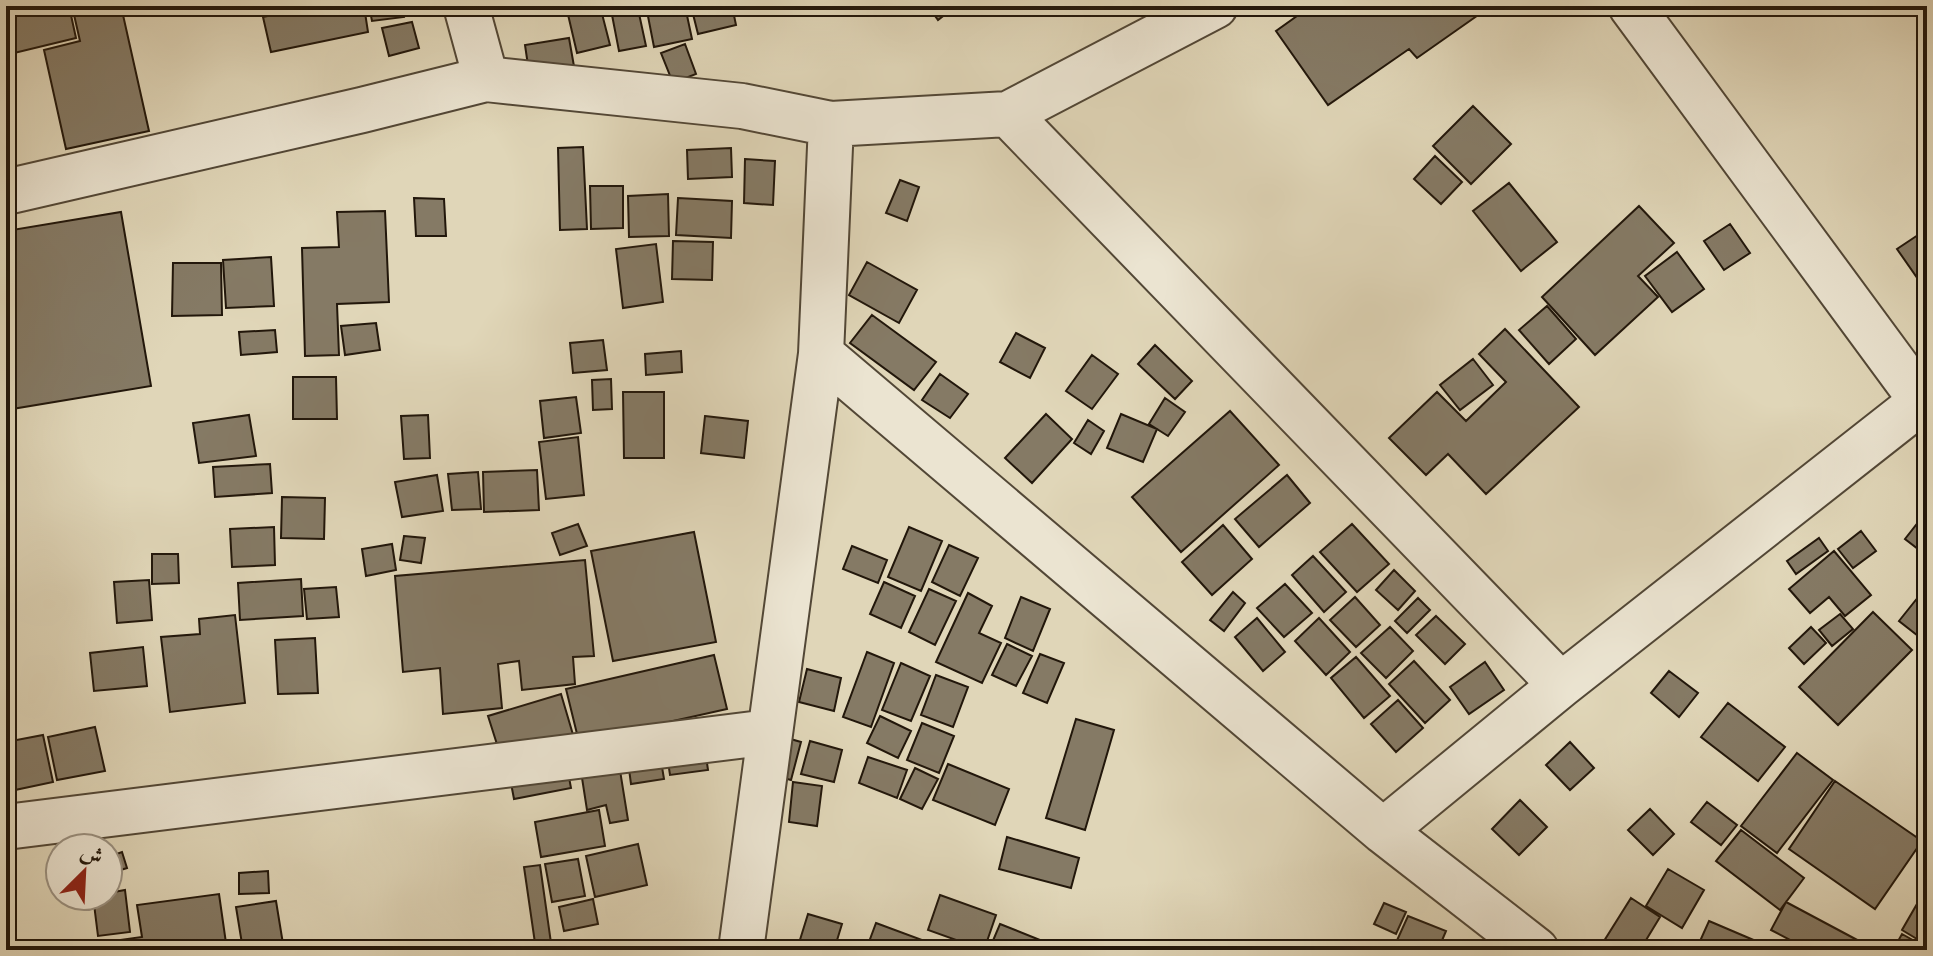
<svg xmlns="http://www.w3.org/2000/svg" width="1933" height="956" font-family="'Libre Bodoni',Amiri,serif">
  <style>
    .building { fill: #857a65; stroke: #22170b; stroke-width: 2 }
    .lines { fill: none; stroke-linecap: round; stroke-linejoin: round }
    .street-casing { stroke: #524736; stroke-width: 48 }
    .street { stroke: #ebe4d1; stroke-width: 44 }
  </style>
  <rect width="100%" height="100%" fill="#e0d6b8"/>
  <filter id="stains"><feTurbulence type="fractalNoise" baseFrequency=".0025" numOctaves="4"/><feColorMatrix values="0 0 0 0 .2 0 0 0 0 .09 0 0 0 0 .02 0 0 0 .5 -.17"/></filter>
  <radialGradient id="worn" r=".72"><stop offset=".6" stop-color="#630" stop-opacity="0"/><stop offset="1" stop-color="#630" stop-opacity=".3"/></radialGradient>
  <path class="building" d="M37 6H69L76 38 6 55V13Z
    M72 6H121L149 131 66 149 44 50 80 41Z
    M264 6H294L266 13Z
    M313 6H364L368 32 271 52 263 17Z
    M369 6H402L404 17 372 21Z
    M566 6H600L610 45 577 53Z
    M646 6H685L692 39 654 47Z
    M691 6H732L736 25 698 34Z
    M928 6H956L938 20Z
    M1311 6H1491L1417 58 1409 49 1328 105 1276 31Z
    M638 9 646 46 619 51 612 15Z
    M412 22 419 48 389 56 382 28Z
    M569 38 575 72 530 79 525 45Z
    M685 44 696 74 673 83 661 53Z
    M1473 106 1511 144 1471 184 1433 146Z
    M583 147 587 229 560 230 558 148Z
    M731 148 732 177 688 179 687 150Z
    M1435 156 1462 182 1441 204 1414 179Z
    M745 159 775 161 773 205 744 203Z
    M900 180 919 187 907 221 886 213Z
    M1509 183 1557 242 1521 271 1473 211Z
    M590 186H623V228L591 229Z
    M668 194 669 236 629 237 628 196Z
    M414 198 444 199 446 236H416Z
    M678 198 732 201 731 238 676 235Z
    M1639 206 1674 243 1638 276 1658 297 1595 355 1542 297Z
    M385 211 389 302 337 304 339 355 305 356 302 248 339 247 337 212Z
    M121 212 151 386 6 410V231Z
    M1730 224 1750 253 1724 270 1704 241Z
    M1927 229V292L1897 249Z
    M673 241 713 242 712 280 672 279Z
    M656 244 663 302 623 308 616 249Z
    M1677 252 1704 289 1672 312 1645 276Z
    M271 257 274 306 226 308 223 260Z
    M867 262 917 290 899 323 849 295Z
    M173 263H221L222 315 172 316Z
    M1547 306 1576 339 1549 364 1519 330Z
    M872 315 936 362 914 390 850 343Z
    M376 323 380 350 345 355 341 326Z
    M1505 329 1579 407 1486 494 1448 454 1426 475 1389 438 1437 392 1466 421 1506 382 1479 354Z
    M275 330 277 352 241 355 239 332Z
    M1016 333 1045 348 1030 378 1000 362Z
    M603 340 607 370 573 373 570 343Z
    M1155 345 1192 381 1175 399 1138 364Z
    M681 351 682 372 646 375 645 354Z
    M1092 355 1118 374 1092 409 1066 391Z
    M1473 359 1493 385 1460 410 1440 385Z
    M940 374 968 394 950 418 922 400Z
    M293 377H336L337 419H293Z
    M611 379 612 409 593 410 592 380Z
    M623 392H664V458H624Z
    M576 397 581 433 544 438 540 401Z
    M1165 398 1185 412 1168 436 1149 424Z
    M1230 411 1279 465 1181 552 1132 497Z
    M1046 414 1072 439 1032 483 1005 458Z
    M1121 414 1157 429 1143 462 1107 448Z
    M249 415 256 456 199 463 193 423Z
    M428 415 430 458 404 459 401 416Z
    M705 416 748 421 744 458 701 453Z
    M1088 420 1104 431 1091 454 1074 443Z
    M578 437 584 495 546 499 539 442Z
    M270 464 272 493 215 497 213 467Z
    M537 470 539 510 484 512 483 472Z
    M478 472 481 509 452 510 448 474Z
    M437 475 443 511 402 517 395 482Z
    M1287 475 1310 503 1259 547 1235 519Z
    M282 497 325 498 324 539 281 538Z
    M1927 511V556L1905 539Z
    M578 524 587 546 560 555 552 533Z
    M1352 524 1389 564 1357 592 1320 552Z
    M1223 525 1252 559 1212 595 1182 562Z
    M274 527 275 565 232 567 230 529Z
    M909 527 942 541 921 591 888 577Z
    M1861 531 1876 551 1853 568 1838 549Z
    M694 532 716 642 613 661 591 551Z
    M404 536 425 538 421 563 400 560Z
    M1819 538 1828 551 1796 574 1787 561Z
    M392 544 396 570 366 576 362 549Z
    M949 545 978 558 960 596 932 582Z
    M852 546 887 560 878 583 843 569Z
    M1834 551 1871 595 1845 616 1829 597 1810 613 1789 589Z
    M152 554H178L179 583 152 584Z
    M1313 556 1346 592 1324 612 1292 575Z
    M585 560 594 656 573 657 575 684 522 690 519 661 498 664 502 708 443 714 440 668 403 672 395 576Z
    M1394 570 1415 591 1398 610 1376 590Z
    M301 579 303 616 240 620 238 583Z
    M149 580 152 620 117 623 114 582Z
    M884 582 915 596 901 628 870 614Z
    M1285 584 1312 613 1284 637 1257 608Z
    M1927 586V643L1899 621Z
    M336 587 339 617 307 619 304 589Z
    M929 589 956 601 935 645 909 632Z
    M1233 592 1245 603 1224 631 1210 620Z
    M968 593 992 606 979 633 1001 643 982 683 936 662Z
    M1021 597 1050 609 1033 651 1005 638Z
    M1355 597 1380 625 1356 647 1330 620Z
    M1418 598 1430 610 1407 633 1395 621Z
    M1873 612 1912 650 1838 725 1799 687Z
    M1840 614 1853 629 1832 646 1819 630Z
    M235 615 245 703 170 712 161 637 200 634 199 619Z
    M1436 616 1465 644 1445 664 1416 635Z
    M1257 618 1285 652 1263 671 1235 637Z
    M1319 618 1350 652 1326 675 1295 641Z
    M1390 627 1413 651 1386 678 1361 653Z
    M1811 627 1826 643 1804 664 1789 648Z
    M315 638 318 693 278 694 275 640Z
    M1007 644 1032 656 1016 686 992 675Z
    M143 647 147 686 94 691 90 653Z
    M867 652 894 663 871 727 843 717Z
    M1040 654 1064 663 1047 703 1023 693Z
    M714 655 727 709 579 742 566 689Z
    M1356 657 1390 696 1364 718 1331 678Z
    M1414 661 1450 700 1425 723 1389 684Z
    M1485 662 1504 690 1469 714 1450 687Z
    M901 663 930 676 911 721 882 710Z
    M807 669 841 678 834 711 799 702Z
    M1669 671 1698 693 1679 717 1651 693Z
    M936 675 968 687 953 727 921 715Z
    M561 694 574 738 502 760 488 716Z
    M1398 700 1423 728 1396 752 1371 724Z
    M1728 703 1785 747 1758 781 1701 737Z
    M880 716 911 731 898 758 867 743Z
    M1076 719 1114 730 1085 830 1046 818Z
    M922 723 954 736 939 773 907 760Z
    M95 727 105 771 57 780 48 737Z
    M43 735 53 782 15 790 6 742Z
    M780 736 801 742 791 780 769 774Z
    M810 741 842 750 834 782 801 774Z
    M704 742 708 770 670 775 666 748Z
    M1570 742 1594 768 1570 790 1546 765Z
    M659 749 664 779 631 784 627 754Z
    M1797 753 1833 780 1777 853 1741 826Z
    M868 757 907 770 897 798 859 783Z
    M618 758 628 820 610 823 606 805 587 810 580 765Z
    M948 764 1009 789 995 825 933 800Z
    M567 767 571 788 514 799 510 778Z
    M915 768 938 779 922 809 900 799Z
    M1835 781 1922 841 1875 909 1789 849Z
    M793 782 822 786 817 826 789 822Z
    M1520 800 1547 827 1519 855 1492 829Z
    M1707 802 1737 825 1721 845 1691 822Z
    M1650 809 1674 834 1653 855 1628 830Z
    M599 810 605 846 541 857 535 822Z
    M1741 830 1804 878 1780 910 1716 861Z
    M1007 837 1079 858 1071 888 999 869Z
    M638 844 647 885 595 897 586 856Z
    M122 852 127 868 108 874V857Z
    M578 859 585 896 552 902 545 864Z
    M540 865 552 950H536L524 867Z
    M1668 869 1704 890 1682 928 1646 906Z
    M268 871 269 893 239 894V873Z
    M125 890 130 932 98 936 93 896H108V893Z
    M219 894 227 950H99L98 943 142 937 137 905Z
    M940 895 996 915 984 950 928 930Z
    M1631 898 1660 917 1640 950H1618L1604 941Z
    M593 899 598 924 564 931 559 907Z
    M276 901 284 950H243L236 907Z
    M1786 902 1876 950H1809L1771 930Z
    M1384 903 1406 912 1396 934 1374 924Z
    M1917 904 1927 910V945L1902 930Z
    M808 914 842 924 834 950H822L799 943Z
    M1408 916 1446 931 1438 950H1401L1394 947Z
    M1709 921 1777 950H1696Z
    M876 923 941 947 940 950H866Z
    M1000 924 1055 946 1053 950H989Z
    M1902 934 1927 948V950H1893Z
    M946 942 967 950H943Z"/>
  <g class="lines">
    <defs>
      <path id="street" d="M466 6 486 79
        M1631 6 1927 408
        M1008 114 1561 685
        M6 192 362 110 486 79 742 106 831 124 1008 114 1215 6
        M821 354 1383 831 1536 950
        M6 827 770 732
        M1383 831 1561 685 1922 401
        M741 950 821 354 831 124"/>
    </defs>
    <use href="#street" class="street-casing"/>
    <use href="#street" class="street"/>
  </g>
  <rect width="1933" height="956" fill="none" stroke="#e0d6b8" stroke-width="32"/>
  <rect x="8" y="8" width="1917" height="940" fill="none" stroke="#22170b" stroke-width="4"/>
  <rect x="16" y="16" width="1901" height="924" fill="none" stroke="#22170b" stroke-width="2"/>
  <g transform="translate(84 872) rotate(24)"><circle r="38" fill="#ebe4d1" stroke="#9b9282" stroke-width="2"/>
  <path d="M0-6L14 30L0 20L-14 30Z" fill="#8f2418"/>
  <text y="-12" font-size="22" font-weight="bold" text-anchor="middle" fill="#22170b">ش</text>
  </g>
  <rect width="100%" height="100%" filter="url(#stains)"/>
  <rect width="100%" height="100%" fill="url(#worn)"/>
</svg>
